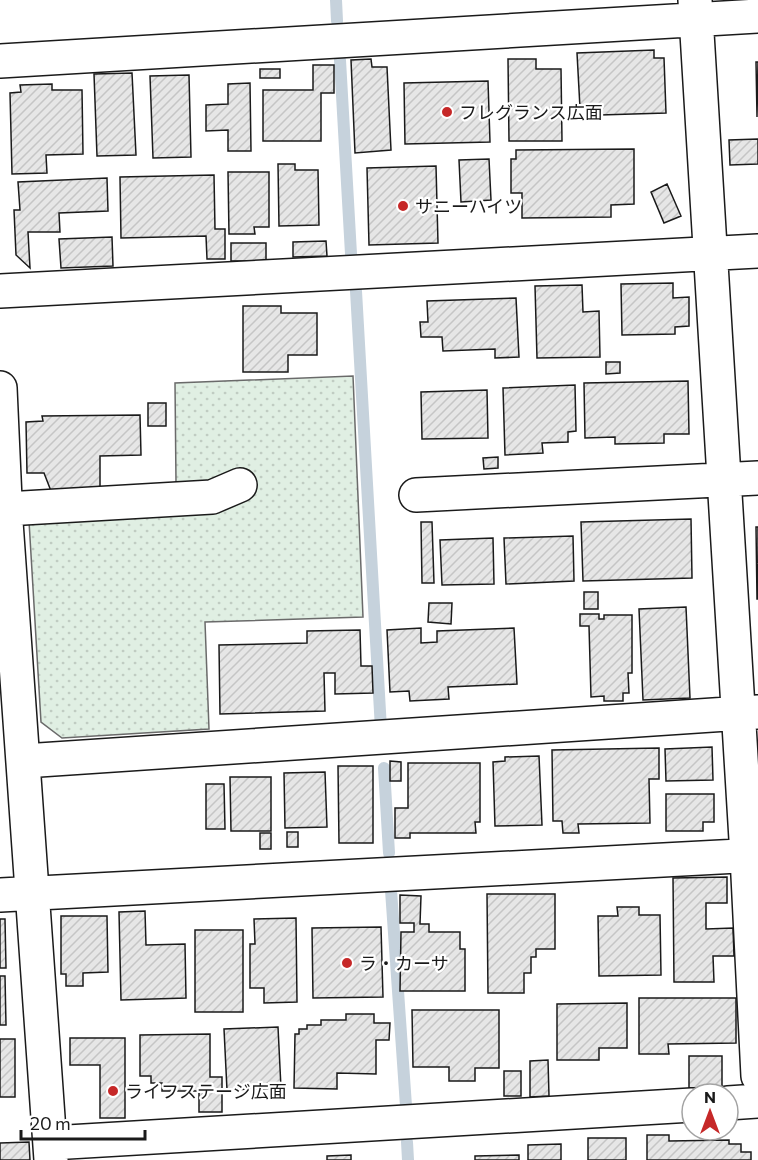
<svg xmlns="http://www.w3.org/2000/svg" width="758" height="1160" font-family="Commissioner,'Noto Sans JP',sans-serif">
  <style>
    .grass { fill: url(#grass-dots); stroke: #6a6a6a; stroke-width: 1.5 }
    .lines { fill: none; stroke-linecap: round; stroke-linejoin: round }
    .stream { stroke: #c6d2dc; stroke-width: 12 }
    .building { fill: url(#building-hatch); stroke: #1a1a1a; stroke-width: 1.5 }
    .street-casing { stroke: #1a1a1a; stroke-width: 36 }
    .street { stroke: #fff; stroke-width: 33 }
    .poi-dot { fill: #c62828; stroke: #fff; stroke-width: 2 }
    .labels { text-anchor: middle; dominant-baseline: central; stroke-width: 4.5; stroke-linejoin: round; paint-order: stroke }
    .poi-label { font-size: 18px; fill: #1a1a1a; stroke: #fff; text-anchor: start }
  </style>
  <defs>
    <pattern id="grass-dots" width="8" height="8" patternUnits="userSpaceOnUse" patternTransform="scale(1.5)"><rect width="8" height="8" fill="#e0efe3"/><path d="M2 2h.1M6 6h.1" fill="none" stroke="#c0ccc2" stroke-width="1.8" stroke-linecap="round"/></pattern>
    <pattern id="building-hatch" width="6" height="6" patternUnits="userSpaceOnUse" patternTransform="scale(1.5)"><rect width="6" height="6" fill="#e6e6e6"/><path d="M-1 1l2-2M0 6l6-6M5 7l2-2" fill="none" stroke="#c5c5c5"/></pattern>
  </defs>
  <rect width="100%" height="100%" fill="#fff"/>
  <path class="grass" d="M353 376 363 617 205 622 209 729 62 738 41 722 29 521 215 483 176 482 175 383Z"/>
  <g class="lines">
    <path class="stream" d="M336 0 337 21
      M340 60 351 254
      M356 291 381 729
      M384 768 389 853
      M391 890 406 1106
      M407 1142 408 1160"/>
  </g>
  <path class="building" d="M654 50V58H664L666 113 600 115V108H580L577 53Z
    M371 59 372 67H387L391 150 355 153 351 60Z
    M508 59H536V69H561L562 141H509Z
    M756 62H758L757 117Z
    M313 65H334V93H321V141H263V90H313Z
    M260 69H280V78H260Z
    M132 73 136 155 97 156 94 74Z
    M189 75 191 157 153 158 150 76Z
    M488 81 490 142 405 144 404 83Z
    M250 83 251 151H228V130L206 131V105L228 104V84Z
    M52 84V90H82L83 154 46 155 47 173 12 174 10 93 21 92 20 85Z
    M758 139V164L730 165 729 140Z
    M634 149V204L611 205V217L522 218V193H511V159H516V150Z
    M489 159 491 200 461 202 459 160Z
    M278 164H295V170H318L319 225 279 226Z
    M436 166 438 243 369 245 367 168Z
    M228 172H269V227H254L255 234H229Z
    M214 175 215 229H225V259H207L206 236 121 238 120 177Z
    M107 178 108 211 59 213 60 232H28L30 268 16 255 14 210H20L18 182Z
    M667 184 681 216 664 223 651 192Z
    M112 237 113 266 61 268 59 239Z
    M326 241 327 256 293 257V242Z
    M231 243H266V261H231Z
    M673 283V298L689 297V326L675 327V334L622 335 621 284Z
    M582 285 583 312 599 311 600 357 537 358 535 286Z
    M516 298 519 357 495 358V349L443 351 442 337H421L420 322H428L427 301Z
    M243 306H281V313H317V355H288V372H243Z
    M606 362H620V373L606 374Z
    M688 381 689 434H664V443L615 444V437L585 438 584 383Z
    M575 385 576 431 568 432V442L542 443 543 453 505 455 503 388Z
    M487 390 488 438 422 439 421 392Z
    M148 403H166V426H148Z
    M140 415 141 455 100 456V491H51L44 473H27L26 422 43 421 42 416Z
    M498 457V468L484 469 483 458Z
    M691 519 692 578 583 581 581 522Z
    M421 522H432L434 583H422Z
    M756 527H758V599H757Z
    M573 536 574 581 506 584 504 538Z
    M493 538 494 584 442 585 440 540Z
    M584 592H598V609H584Z
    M429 603H452L451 624 428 622Z
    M686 607 690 698 643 700 639 609Z
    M580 614H599V619H604V615H632V673H628L629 693H623V701H604V696L591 697 589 626H580Z
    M421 628V643L437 642V631L514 628 517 684 448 687 449 699 410 701 409 691 390 692 387 630Z
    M360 630 361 666H372L373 693 335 694V673H324L325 711 220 714 219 645 307 643V631Z
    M712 747 713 780 666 781 665 749Z
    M659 748V779H649L650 823 578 824 579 833H563L562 821H553L552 750Z
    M539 756 542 825 495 826 493 762 505 761V757Z
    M390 761 401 762V781H390Z
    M408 763H480V822H475L476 833H410V838H395V808H408Z
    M338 766H373V843H339Z
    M325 772 327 827 285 828 284 773Z
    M230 777H271V831H231Z
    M206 784H224L225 829H206Z
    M666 794H714V822H703V831H666Z
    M287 832H298V847H287Z
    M260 833H271V849H260Z
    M727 877V903H706V929L733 928 734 956H713L714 982H674L673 878Z
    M487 894H555V949H536V957H531V973H524V993H488Z
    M400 895 421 896 420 924H429V932H460V949H465V991H400L401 932H414V923H400Z
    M617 907H639V915H660L661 975 599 976 598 916H618Z
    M145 911 146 945 185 944 186 998 121 1000 119 912Z
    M61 916H107L108 972 83 973V986H66V974H61Z
    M296 918 297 1002 264 1003V988H250V944H255L254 919Z
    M0 919H5L6 968H0Z
    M381 927 383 997 313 998 312 928Z
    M195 930H243V1012H195Z
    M0 976H5L6 1025H0Z
    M639 998H736V1043L668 1044 669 1054H639Z
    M627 1003V1048H599V1060H557V1004Z
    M412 1010H499V1068H475V1081H449V1067H413Z
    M346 1014H374V1023H390L389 1040H376V1074L337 1073V1089L294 1088 295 1034H299V1029H307V1025H321V1020H346Z
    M278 1027 281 1088 227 1090 224 1029Z
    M210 1034V1077H222V1112H199V1091H162V1083H151V1076H140V1035Z
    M70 1038H125V1118H100V1065H70Z
    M0 1039H15V1097H0Z
    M689 1056H722V1088H689Z
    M548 1060 549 1096 530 1097V1061Z
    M504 1071H521V1096H504Z
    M647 1135H669V1141L729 1140V1144H741V1152H751V1160H647Z
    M588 1138H626V1160H588Z
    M29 1142 30 1160H0V1143Z
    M561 1144V1160H528V1145Z
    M351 1155V1160H327V1156Z
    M519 1155V1160H475V1156Z"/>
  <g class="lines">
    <defs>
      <path id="street" d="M695 0 747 856 758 1076
        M0 61 758 16
        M0 291 758 251
        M0 388 6 522 51 1160
        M416 495 758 478
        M6 509 212 497 240 485
        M24 761 758 712
        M0 895 758 855
        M728 1103 758 1101
        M51 1143 692 1105"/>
    </defs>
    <use href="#street" class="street-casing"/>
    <use href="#street" class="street"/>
  </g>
  <g class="poi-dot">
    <circle cx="447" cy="112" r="6"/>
    <circle cx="403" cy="206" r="6"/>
    <circle cx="347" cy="963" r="6"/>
    <circle cx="113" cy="1091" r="6"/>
  </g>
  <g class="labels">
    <g class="poi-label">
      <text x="459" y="112">フレグランス広面</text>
      <text x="415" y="206">サニーハイツ</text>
      <text x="359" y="963">ラ・カーサ</text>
      <text x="125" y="1091">ライフステージ広面</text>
    </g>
  </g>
  <g transform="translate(710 1112)"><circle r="28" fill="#ffffff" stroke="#a3a3a3" stroke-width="1.5"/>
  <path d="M0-4.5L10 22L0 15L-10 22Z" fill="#c62828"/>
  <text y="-9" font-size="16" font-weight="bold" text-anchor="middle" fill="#1a1a1a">N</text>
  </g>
  <path d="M21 1130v9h124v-9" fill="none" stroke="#1a1a1a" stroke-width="3"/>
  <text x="30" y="1130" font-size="18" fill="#1a1a1a" stroke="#ffffff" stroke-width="4.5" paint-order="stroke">20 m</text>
</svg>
